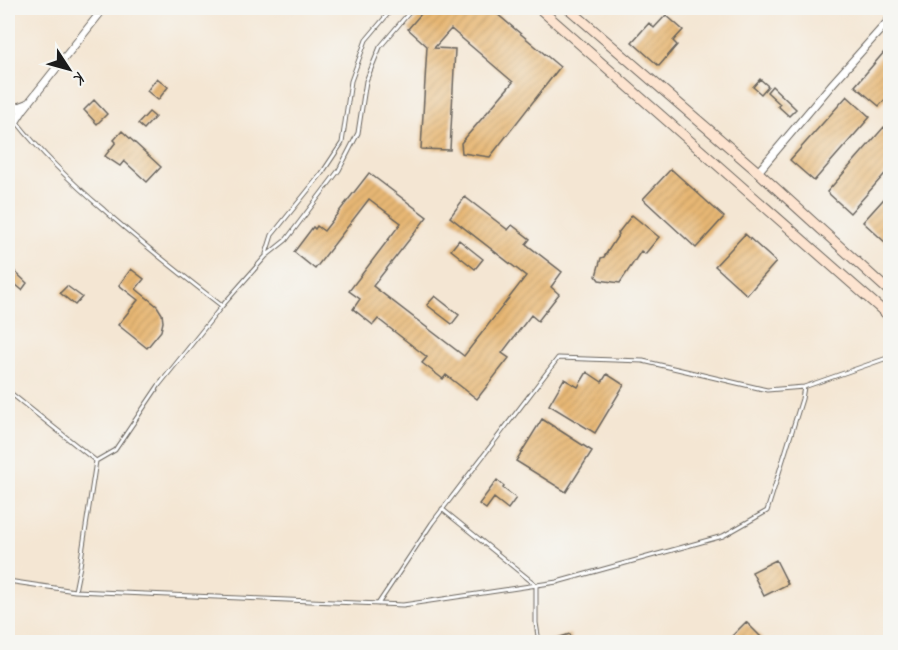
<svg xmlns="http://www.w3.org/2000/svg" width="898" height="650" font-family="Caveat,sans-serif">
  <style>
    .building { fill: url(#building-hatch) }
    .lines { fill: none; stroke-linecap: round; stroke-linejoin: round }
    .service-casing { stroke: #68635c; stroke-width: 5 }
    .minor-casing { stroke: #68635c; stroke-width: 9 }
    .secondary-casing { stroke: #68635c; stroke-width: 11 }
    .service { stroke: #fff; stroke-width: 3 }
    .minor { stroke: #fff; stroke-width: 7 }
    .secondary { stroke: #fde4d0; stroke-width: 9 }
  </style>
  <defs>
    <pattern id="building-hatch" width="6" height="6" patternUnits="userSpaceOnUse" patternTransform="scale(1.5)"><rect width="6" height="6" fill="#e7b774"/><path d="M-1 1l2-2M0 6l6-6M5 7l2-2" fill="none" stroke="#c69d64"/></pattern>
  </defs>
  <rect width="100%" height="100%" fill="#f6f6f2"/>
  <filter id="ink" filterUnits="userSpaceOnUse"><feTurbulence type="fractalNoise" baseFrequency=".0167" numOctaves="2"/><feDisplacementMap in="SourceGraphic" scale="12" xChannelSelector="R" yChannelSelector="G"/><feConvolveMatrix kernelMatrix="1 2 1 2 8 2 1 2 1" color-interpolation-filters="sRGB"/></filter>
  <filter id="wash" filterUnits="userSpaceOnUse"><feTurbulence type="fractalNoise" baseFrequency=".008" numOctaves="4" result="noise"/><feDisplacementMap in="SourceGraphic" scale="24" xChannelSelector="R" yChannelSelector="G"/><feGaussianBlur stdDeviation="1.35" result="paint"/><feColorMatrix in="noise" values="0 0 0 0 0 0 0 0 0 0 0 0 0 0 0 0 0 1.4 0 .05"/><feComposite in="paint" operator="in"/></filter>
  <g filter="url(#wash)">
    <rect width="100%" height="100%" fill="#f4e6d3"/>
    <g id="blocks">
      <path class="building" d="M426 8H490L560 67 490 157 462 153 461 143 513 82 451 29 434 48 455 49 450 150 421 149 427 46 408 29Z
        M666 15 683 30 673 41 677 45 659 66 632 42 649 23 654 28Z
        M891 44V93L879 106 855 86Z
        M157 78 168 87 158 100 147 91Z
        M760 79 768 86 761 94 753 87Z
        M772 86 796 109 789 116 778 106 780 104 767 92Z
        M847 96 870 117 814 181 790 160Z
        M94 100 107 114 97 124 84 110Z
        M149 112 155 117 144 129 138 124Z
        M884 127 891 133V167L850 213 827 192Z
        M122 131 161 167 147 182 124 161 120 166 105 156 116 142 114 140Z
        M671 169 724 217 696 248 643 199Z
        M369 173 427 217 373 286 464 356 526 276 450 217 465 197 508 230 512 225 530 239 526 244 562 272 551 287 559 294 538 321 531 315 502 353 509 358 477 399 446 375 443 379 422 363 427 357 378 319 373 325 353 309 360 299 349 291 401 223 369 199 315 269 294 252 313 227 315 229 317 226 324 231Z
        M891 191V240L887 244 863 222Z
        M632 215 659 237 645 254 641 251 620 283 599 280 596 276 601 258 604 257 619 234 618 233Z
        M745 234 776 262 747 295 715 266Z
        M459 240 483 259 475 269 451 250Z
        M8 265 27 283 22 290 15 284 13 287 8 282Z
        M131 269 144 279 136 289 157 306 162 314 163 322 161 331 147 348 118 325 138 300 119 285Z
        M67 286 82 297 75 305 60 293Z
        M435 296 459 315 452 324 427 305Z
        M587 372 602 382 607 374 624 385 595 433 549 405 564 379 578 387Z
        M542 419 592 451 566 492 516 461Z
        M497 480 504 486 503 488 516 498 508 509 494 498 486 509 479 504Z
        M776 560 788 584 764 596 752 572Z
        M746 622 763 639 760 642H726Z
        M570 634 573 642H548V641Z"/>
    </g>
  </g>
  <g filter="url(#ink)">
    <use href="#blocks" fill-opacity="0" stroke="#68635c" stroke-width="1.5"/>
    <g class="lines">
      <defs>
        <path id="service" d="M16 121C42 154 72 183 104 210 142 244 182 275 222 306L266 256 286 240 339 170 358 133 366 81 380 47 413 8
          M266 254 272 235 322 173 342 143 351 81 366 40 393 8
          M8 391 96 461 115 450 159 385 222 306
          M442 509 536 585V623L539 642
          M8 581 75 591 80 566 96 461
          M75 591 403 605 557 582 723 536 767 511 802 399 804 387
          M378 604 432 523 558 358 643 361 767 390 804 387 890 357"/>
        <path id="minor" d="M8 111 27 104
          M8 125 16 121 23 110 104 8
          M758 172 833 83 890 19"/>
        <path id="secondary" d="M539 8 890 317
          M568 8 758 172 890 292"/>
      </defs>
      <use href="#service" class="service-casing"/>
      <use href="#minor" class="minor-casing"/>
      <use href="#secondary" class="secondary-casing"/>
      <use href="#service" class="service"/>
      <use href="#minor" class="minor"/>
      <use href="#secondary" class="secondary"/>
    </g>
  </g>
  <rect width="898" height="650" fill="none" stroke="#f6f6f2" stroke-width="30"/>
  <g transform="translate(69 69) rotate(126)" stroke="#f6f6f2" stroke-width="4.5" paint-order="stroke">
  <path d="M0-4.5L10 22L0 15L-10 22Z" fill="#1c1c1c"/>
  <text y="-9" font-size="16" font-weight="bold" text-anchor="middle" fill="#1c1c1c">K</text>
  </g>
</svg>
